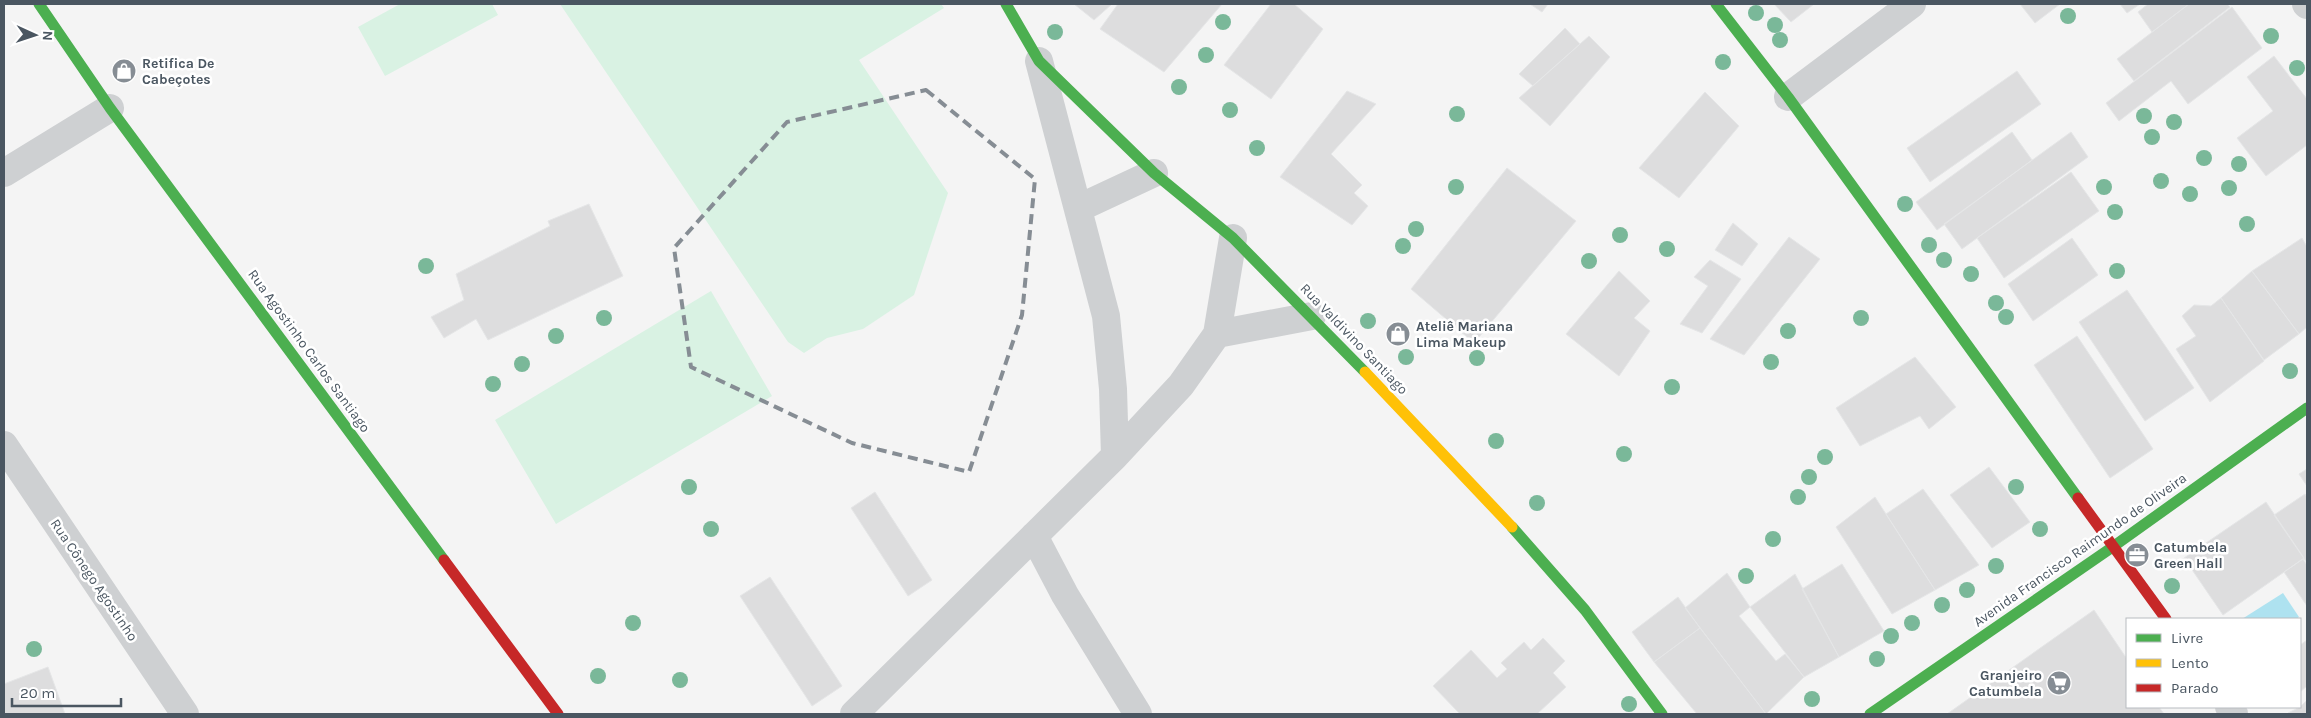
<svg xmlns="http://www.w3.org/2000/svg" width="2311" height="718" font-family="Karla,sans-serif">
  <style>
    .green { fill: #d9f2e3 }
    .water { fill: #aee2f0 }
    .building { fill: #ddddde; stroke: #e5e6e7 }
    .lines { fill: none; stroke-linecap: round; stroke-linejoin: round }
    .street { stroke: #ced0d2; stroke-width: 28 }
    .fast { stroke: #4caf50; stroke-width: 11 }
    .slow { stroke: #ffc107; stroke-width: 11 }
    .jam { stroke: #c62828; stroke-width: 11 }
    .tree { fill: #7ab899 }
    .marked { fill: none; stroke: #868d94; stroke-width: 4; stroke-dasharray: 10 6; stroke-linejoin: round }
    .labels { text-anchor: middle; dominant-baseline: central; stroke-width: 5; stroke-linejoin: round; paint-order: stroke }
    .poi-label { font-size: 14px; font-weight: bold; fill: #4a5661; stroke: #fff; text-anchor: start }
    .street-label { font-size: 14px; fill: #4a5661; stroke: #fff }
  </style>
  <rect width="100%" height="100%" fill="#f4f4f4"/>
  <path class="green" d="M400 4H492L498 15 385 76 358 27Z
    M560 4H941L944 8 859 60 948 193 914 295 863 329 827 338 804 353 788 342Z
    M711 291 772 396 556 524 495 420Z"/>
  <path class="water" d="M2283 593 2299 617 2296 619H2242Z"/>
  <path class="building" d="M1074 4H1112L1094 20Z
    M1118 4H1222L1164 72 1100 29Z
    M1271 4H1294L1323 29 1271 99 1224 65Z
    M1530 4H1548L1542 12Z
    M1774 4H1814L1791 22Z
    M2020 4H2060L2035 23Z
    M2120 4H2140L2127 13Z
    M2148 4H2189L2152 32 2138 12Z
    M2189 4H2227L2230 7 2134 81 2117 59Z
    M2232 7 2262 48 2188 104 2171 81 2119 121 2106 103Z
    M1565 28 1580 44 1533 86 1519 74Z
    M1589 36 1610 57 1550 126 1519 98Z
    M2274 56 2307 99V145L2266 176 2237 138 2273 111 2247 77Z
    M2017 71 2041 104 1930 182 1907 148Z
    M1347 91 1376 104 1331 154 1362 185 1354 193 1368 206 1352 225 1280 177Z
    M1705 92 1739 126 1679 198 1639 168Z
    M2012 132 2032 160 1937 230 1916 202Z
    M2071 132 2088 157 1962 249 1944 224Z
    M1507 168 1576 221 1474 343 1411 289Z
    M2071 172 2099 211 2004 278 1977 238Z
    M589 204 623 276 488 340 476 319 444 338 431 317 464 300 456 274 550 226 548 221Z
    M1733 223 1758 244 1742 266 1715 250Z
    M1789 237 1820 259 1744 355 1710 339Z
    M2072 238 2098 275 2033 321 2008 284Z
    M2302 238 2307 247V327L2299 334 2252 271Z
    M1710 260 1741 279 1702 333 1680 324 1708 286 1694 277Z
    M1619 271 1650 301 1634 318 1650 331 1619 376 1566 334Z
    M2252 271 2299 334 2264 360 2221 298Z
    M2127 290 2194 388 2145 421 2079 322Z
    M2221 298 2264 361 2210 402 2176 349 2196 336 2182 316 2194 305 2211 306Z
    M2077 336 2153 449 2110 478 2034 365Z
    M1915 357 1956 407 1929 429 1920 416 1860 446 1836 408Z
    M1989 467 2030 522 1992 548 1950 495Z
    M2307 469V486L2299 474Z
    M1923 489 1979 565 1935 590 1886 514Z
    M875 492 932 580 908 596 851 508Z
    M2305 494 2307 497V563L2274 515Z
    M1875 497 1935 590 1892 614 1836 527Z
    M2266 502 2304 558 2223 615 2184 558Z
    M2303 559 2307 565V606L2284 572Z
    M1842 564 1884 631 1839 657 1802 589Z
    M1727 573 1750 607 1739 616 1776 661 1785 654 1804 677 1766 714 1685 608Z
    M1795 574 1839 657 1804 677 1750 607Z
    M770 577 842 686 812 706 740 596Z
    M1678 597 1700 628 1654 662 1632 632Z
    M2094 610 2127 659V707H2159L2164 714H1947Z
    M1700 628 1766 714H1697L1654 662Z
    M1543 638 1565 661 1553 673 1566 687 1537 714H1460L1433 686 1471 650 1497 678 1507 669 1501 663 1524 642 1531 650Z
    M2307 640V686L2300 692V645Z
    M48 667 65 714H4V684Z
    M2307 700V714H2288V713L2300 707Z"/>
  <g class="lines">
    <path class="street" d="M2306 4 2307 5
      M1039 61 1106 316 1113 389 1115 456
      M1788 97 1912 4
      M4 173 110 108
      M1079 208 1154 173
      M1217 334 1312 316
      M4 445 185 714
      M1034 536 1065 595 1138 714
      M2229 707 2234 714
      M854 714 1115 456 1181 385 1217 334 1233 238"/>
    <path class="fast" d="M39 4 110 108 444 560
      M1006 4 1039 61 1154 173 1233 238 1365 372
      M1716 4 1788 97 2078 498
      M1512 527 1585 610 1662 714
      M1870 714 2114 546 2307 408"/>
    <path class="slow" d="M1365 372 1512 527"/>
    <path class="jam" d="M2078 498 2166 619
      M444 560 558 714"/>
  </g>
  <g class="tree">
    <circle cx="1756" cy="13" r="8"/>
    <circle cx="2068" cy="16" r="8"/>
    <circle cx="1223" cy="22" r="8"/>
    <circle cx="1775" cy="25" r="8"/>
    <circle cx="1055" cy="32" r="8"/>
    <circle cx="2271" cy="36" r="8"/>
    <circle cx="1780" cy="40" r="8"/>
    <circle cx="1206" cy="55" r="8"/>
    <circle cx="1723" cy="62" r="8"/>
    <circle cx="2297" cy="68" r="8"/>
    <circle cx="1179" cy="87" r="8"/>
    <circle cx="1230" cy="110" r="8"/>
    <circle cx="1457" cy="114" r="8"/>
    <circle cx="2144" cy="116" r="8"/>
    <circle cx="2174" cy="122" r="8"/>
    <circle cx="2152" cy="137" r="8"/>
    <circle cx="1257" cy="148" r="8"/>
    <circle cx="2204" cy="158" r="8"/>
    <circle cx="2239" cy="164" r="8"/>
    <circle cx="2161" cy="181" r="8"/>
    <circle cx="1456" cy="187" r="8"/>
    <circle cx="2104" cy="187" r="8"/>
    <circle cx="2229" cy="188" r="8"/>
    <circle cx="2190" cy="194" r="8"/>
    <circle cx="1905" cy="204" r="8"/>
    <circle cx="2115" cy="212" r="8"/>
    <circle cx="2247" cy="224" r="8"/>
    <circle cx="1416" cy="229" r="8"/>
    <circle cx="1620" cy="235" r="8"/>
    <circle cx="1929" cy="245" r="8"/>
    <circle cx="1403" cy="246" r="8"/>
    <circle cx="1667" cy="249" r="8"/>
    <circle cx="1944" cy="260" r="8"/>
    <circle cx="1589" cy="261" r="8"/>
    <circle cx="426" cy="266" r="8"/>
    <circle cx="2117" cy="271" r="8"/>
    <circle cx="1971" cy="274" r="8"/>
    <circle cx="1996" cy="303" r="8"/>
    <circle cx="2006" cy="317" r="8"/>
    <circle cx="604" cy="318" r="8"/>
    <circle cx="1861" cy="318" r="8"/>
    <circle cx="1368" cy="321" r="8"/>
    <circle cx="1788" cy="331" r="8"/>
    <circle cx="556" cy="336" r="8"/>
    <circle cx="1406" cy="357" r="8"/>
    <circle cx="1477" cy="358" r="8"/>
    <circle cx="1771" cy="362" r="8"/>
    <circle cx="522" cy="364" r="8"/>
    <circle cx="2290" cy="371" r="8"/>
    <circle cx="493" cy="384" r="8"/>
    <circle cx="1672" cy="387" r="8"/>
    <circle cx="1496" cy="441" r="8"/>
    <circle cx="1624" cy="454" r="8"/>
    <circle cx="1825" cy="457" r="8"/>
    <circle cx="1809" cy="477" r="8"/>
    <circle cx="689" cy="487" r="8"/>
    <circle cx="2016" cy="487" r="8"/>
    <circle cx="1798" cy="497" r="8"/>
    <circle cx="1537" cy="503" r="8"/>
    <circle cx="711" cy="529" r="8"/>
    <circle cx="2040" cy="529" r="8"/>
    <circle cx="1773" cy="539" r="8"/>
    <circle cx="1996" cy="566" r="8"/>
    <circle cx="1746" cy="576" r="8"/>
    <circle cx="2172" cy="586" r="8"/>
    <circle cx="1967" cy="590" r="8"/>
    <circle cx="1942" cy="605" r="8"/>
    <circle cx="633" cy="623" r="8"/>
    <circle cx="1912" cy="623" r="8"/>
    <circle cx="1891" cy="636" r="8"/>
    <circle cx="34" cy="649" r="8"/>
    <circle cx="1877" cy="659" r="8"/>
    <circle cx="598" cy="676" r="8"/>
    <circle cx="680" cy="680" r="8"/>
    <circle cx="1812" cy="699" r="8"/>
    <circle cx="1629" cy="704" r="8"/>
  </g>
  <path class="marked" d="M926 90 1035 179 1022 315 969 472 852 443 691 367 674 248 787 122Z"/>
  <defs>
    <symbol id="shop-disc" viewBox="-11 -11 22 22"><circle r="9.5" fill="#868d94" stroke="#fff"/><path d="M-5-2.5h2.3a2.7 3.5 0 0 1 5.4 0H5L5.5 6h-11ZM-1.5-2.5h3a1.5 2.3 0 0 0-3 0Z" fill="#fff"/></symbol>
    <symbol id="office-disc" viewBox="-11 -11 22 22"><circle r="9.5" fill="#868d94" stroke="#fff"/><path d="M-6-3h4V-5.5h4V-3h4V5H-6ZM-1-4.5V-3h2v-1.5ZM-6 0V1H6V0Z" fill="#fff"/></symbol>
    <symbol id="supermarket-disc" viewBox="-11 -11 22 22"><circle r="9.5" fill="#868d94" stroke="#fff"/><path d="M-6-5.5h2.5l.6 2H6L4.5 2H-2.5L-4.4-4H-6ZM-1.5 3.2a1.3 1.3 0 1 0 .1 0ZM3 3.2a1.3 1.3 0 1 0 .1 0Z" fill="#fff"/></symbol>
  </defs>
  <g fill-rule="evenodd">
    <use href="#shop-disc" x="110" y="57" width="28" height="28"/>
    <use href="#shop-disc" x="1384" y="320" width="28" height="28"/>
    <use href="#office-disc" x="2123" y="541" width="28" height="28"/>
    <use href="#supermarket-disc" x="2045" y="669" width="28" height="28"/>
  </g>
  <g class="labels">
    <g class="poi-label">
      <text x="142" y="63">Retifica De<tspan x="142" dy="16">Cabeçotes</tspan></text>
      <text x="1416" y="326">Ateliê Mariana<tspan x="1416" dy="16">Lima Makeup</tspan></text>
      <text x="2154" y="547">Catumbela<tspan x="2154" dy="16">Green Hall</tspan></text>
      <text x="2042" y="675" text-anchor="end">Granjeiro<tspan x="2042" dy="16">Catumbela</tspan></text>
    </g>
    <g class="street-label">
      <text transform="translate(1354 339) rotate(46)">Rua Valdivino Santiago</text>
      <text transform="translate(309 351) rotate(54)">Rua Agostinho Carlos Santiago</text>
      <text transform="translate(2080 550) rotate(-35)">Avenida Francisco Raimundo de Oliveira</text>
      <text transform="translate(94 580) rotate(56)">Rua Cônego Agostinho</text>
    </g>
  </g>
  <rect width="2311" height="718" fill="none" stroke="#4a5661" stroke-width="10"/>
  <rect x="2126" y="618" width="175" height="90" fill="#ffffff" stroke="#b7bbc0"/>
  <rect x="2136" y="634" width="25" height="8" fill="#4caf50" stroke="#b7bbc0"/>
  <text x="2171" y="643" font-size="15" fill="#4a5661">Livre</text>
  <rect x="2136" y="659" width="25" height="8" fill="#ffc107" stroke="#b7bbc0"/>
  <text x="2171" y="668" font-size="15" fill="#4a5661">Lento</text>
  <rect x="2136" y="684" width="25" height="8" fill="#c62828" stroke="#b7bbc0"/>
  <text x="2171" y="693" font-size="15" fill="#4a5661">Parado</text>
  <g transform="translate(35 35) rotate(93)" stroke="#ffffff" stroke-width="4" paint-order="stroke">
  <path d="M0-4L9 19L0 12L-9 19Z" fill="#4a5661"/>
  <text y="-8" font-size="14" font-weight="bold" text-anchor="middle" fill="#4a5661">N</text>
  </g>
  <path d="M12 698v8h109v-8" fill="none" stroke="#4a5661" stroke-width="2.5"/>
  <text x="20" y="698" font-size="15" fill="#4a5661" stroke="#ffffff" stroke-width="4" paint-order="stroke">20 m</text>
</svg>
